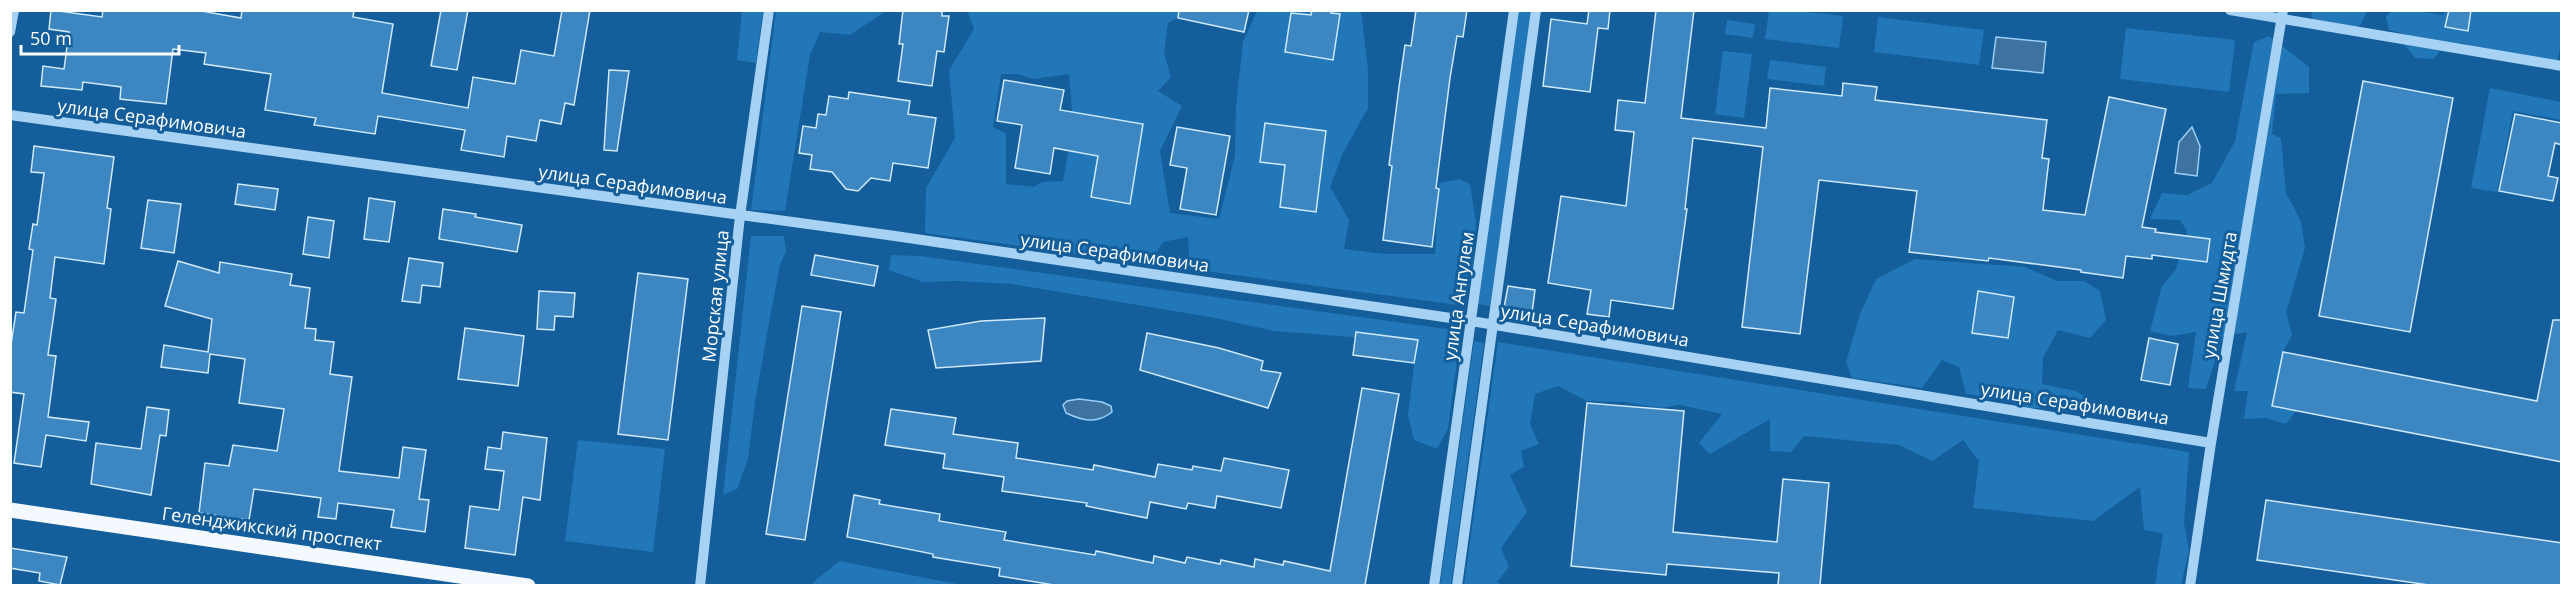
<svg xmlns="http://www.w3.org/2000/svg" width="2572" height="596" font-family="'Open Sans',sans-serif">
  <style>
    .green { fill: #2177b8; fill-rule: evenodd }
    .water { fill: #3d739e; stroke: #99cff7; stroke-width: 1.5 }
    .building { fill: #3c87c2; stroke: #cfe9fd; stroke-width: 1.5 }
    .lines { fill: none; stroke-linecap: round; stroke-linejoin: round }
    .minor { stroke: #a7d2f4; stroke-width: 10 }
    .major { stroke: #f3f9ff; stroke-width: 15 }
    .labels { text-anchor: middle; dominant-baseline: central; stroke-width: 6; stroke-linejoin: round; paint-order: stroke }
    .street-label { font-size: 18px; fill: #fff; stroke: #135e9b }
  </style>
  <rect width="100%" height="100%" fill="#135e9b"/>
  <path class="green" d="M967 10 1185 11 1184 14 1168 23 1164 53 1171 77 1158 91 1182 106 1160 151 1170 213 1219 219 1235 156 1236 106 1243 42 1257 11H1361L1368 69V108L1343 153 1330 187 1349 220 1344 249 1384 254H1435L1439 183 1460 179 1470 184 1476 223 1471 280 1460 283 1458 305 1190 269 1188 237 1163 242 1149 264 925 233 926 188 955 138 949 70 974 29ZM1001 74H1017L1034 79 1069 74 1073 124 1063 181 1042 182 1034 187 1006 184V133L993 127Z
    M2392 10 2417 11 2444 15 2445 10 2561 11V43L2557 63 2484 50 2462 43 2444 45 2434 59 2415 58 2404 44 2408 35 2389 30 2386 17Z
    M742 11H763L756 63 737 60Z
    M776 11H886L850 35 820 32 810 55 785 211 751 210Z
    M1518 11H1534L1490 306 1478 304Z
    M1769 11H1799L1843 16 1839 48 1765 39Z
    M2311 11H2367L2361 24 2355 28 2312 20Z
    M1878 17 1984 30 1979 65 1874 52Z
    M1727 20 1755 24 1753 38 1725 34Z
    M2126 28 2235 40 2229 92 2120 79Z
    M2269 36 2309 67V93L2276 94 2272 134 2281 138 2286 193 2301 221 2305 248 2286 312 2292 335 2283 352 2290 367 2299 407 2286 424 2266 418 2244 419 2248 391H2234L2247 332 2223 336 2206 389 2188 388 2196 332 2171 336 2150 331 2162 286 2176 269 2187 231 2180 220 2150 219 2162 193 2187 195 2212 183 2235 141 2254 42Z
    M1723 51 1752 54 1744 118 1715 114Z
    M1770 60 1826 67 1824 86 1767 79Z
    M2490 88 2561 102V120L2513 111 2497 192 2471 188Z
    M751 236H784L786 251 780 265 771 312 755 401 748 459 737 489 723 495Z
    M891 255 920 256 1461 331 1448 428 1437 449 1414 440 1408 415 1417 342 1274 331 1210 317 1011 284 956 281 923 282 889 270Z
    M1915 259 2025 267 2057 281H2084L2100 291 2106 320 2090 338 2058 330 2043 358 2042 384 2076 391 2089 399 2075 409 2029 408 1996 398 1966 394 1959 367 1942 360 1922 388 1852 378 1846 362 1860 314 1876 279Z
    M1474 341 1484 343 1451 585H1440Z
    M1498 342 2189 452 2184 523 2189 550 2181 585H2155L2163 533 2144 530 2140 487 2093 521 1973 508 1979 461 1963 440 1932 461 1899 445 1804 436 1791 452 1770 451V419L1710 454 1699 443 1722 414 1680 405 1659 408 1625 402 1587 401 1558 386 1535 394 1530 424 1539 444 1521 451 1524 467 1510 475 1527 512 1501 548 1509 567 1497 582 1503 585H1464Z
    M578 440 665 449 653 552 565 541Z
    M839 561 957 584 959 585H810Z"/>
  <path class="water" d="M1996 37 2046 42 2043 73 1992 68Z
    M2192 127 2200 146 2197 176 2175 173 2179 142Z
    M1079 399 1102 402 1111 406 1112 412C1097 424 1083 421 1066 413L1063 405 1067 401Z"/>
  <path class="building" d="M51 10 102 17 103 10H196L241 18 242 10H354L353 17 393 24 382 93 468 108 473 77 515 84 521 50 554 56 562 10H590L574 105 565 103 561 124 540 120 536 141 507 136 504 157 461 150 465 130 378 116 375 134 314 125 316 118 265 110 271 74 204 64 206 53 173 49 166 104 120 99 121 87 83 82 82 90 41 86 43 66 64 69 69 32 49 29Z
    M441 10H468L457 70 431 66Z
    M903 10H942V16H949L944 52 937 51 932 86 898 81 903 44H899Z
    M1179 10H1249L1244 32 1178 18Z
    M1312 10H1331V13L1340 14 1333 60 1285 52 1291 13 1311 15Z
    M1416 10H1467L1463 37 1457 36 1450 78 1436 188 1439 189 1432 247 1383 240 1392 166 1389 165 1399 87 1405 45 1411 46Z
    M1589 10H1610L1608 29 1598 28 1590 92 1543 86 1551 19 1587 24Z
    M1656 10H1694L1681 118 1766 128 1770 88 1842 96 1843 83 1877 87 1875 100 2047 120 2042 158 2049 159 2043 210 2085 215 2109 97 2166 109 2142 227 2156 229 2155 232 2210 239 2207 262 2152 255V259L2126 256 2123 278 2081 272V270L1989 258 1988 261 1909 252 1917 191 1819 180 1800 334 1742 327 1763 147 1693 138 1685 209H1687L1673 309 1611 300 1609 317 1587 314 1591 290 1548 283 1561 196 1626 206 1634 132 1615 130 1618 100 1645 103Z
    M2449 10H2471L2468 31 2445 27Z
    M609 70 629 71 617 151 604 150Z
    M1004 80 1064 90 1060 110 1143 124 1130 204 1091 197 1098 156 1054 148 1050 174 1015 168 1022 125 997 121Z
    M2363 81 2453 98 2410 332 2319 316Z
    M849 92 910 101 908 114 936 118 928 168 893 163 890 181 871 178 858 191 846 189 832 172 810 169 812 155 799 153 803 126 816 128 818 114 826 115 829 96 848 99Z
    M2515 114 2562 123V145L2555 143 2548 176 2558 178 2553 201 2499 191Z
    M1265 123 1326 131 1316 212 1280 207 1285 165 1260 162Z
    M1177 127 1230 136 1216 215 1180 209 1187 168 1170 165Z
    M34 146 114 157 107 208 111 209 104 264 55 257 50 298 56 299 48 355 56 356 48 417 89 422 86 441 46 435 41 467 14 463 24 394 10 392V351L16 312 24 313 33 250 29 249 33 224 37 225 44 173 31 172Z
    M238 184 278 189 275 210 235 204Z
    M369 198 395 202 389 242 364 239Z
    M148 200 181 204 174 253 141 248Z
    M443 209 476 214 475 217 522 225 517 252 439 239Z
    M308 217 334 221 329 258 303 254Z
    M815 255 878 266 874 286 811 275Z
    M409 258 443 263 440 287 422 285 420 303 402 301Z
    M178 261 219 273 220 262 292 274 290 285 310 288 305 328 316 329 315 340 334 342 330 374 352 377 339 471 399 478 403 447 426 450 419 499 429 500 425 532 391 527 394 510 338 503 336 519 318 517 321 498 254 489 249 520 199 513 205 463 229 466 233 445 277 451 284 409 239 403 245 359 210 354 208 373 161 367 164 345 208 352 212 319 165 306Z
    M638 273 688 279 668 440 618 434Z
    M1508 286 1535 290 1532 313 1504 308Z
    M539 291 575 293 573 317 555 316 554 330 537 329Z
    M1978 291 2014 297 2008 338 1972 333Z
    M802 306 841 312 805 540 766 534Z
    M1045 318 1041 361 936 368 928 330 981 321Z
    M2553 320H2562V462L2272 406 2283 352 2537 401Z
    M465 328 524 336 518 386 458 379Z
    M1356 332 1418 340 1414 363 1353 355Z
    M1147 333 1219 348 1263 361 1261 370 1281 373 1268 408 1140 370Z
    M2149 338 2178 344 2170 385 2141 380Z
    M1362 388 1399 394 1365 585H1054L999 576 1000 568 933 557V554L847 537 854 495 880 500 879 504 940 514 939 521 1006 532 1004 540 1095 555 1096 551 1153 563 1154 556 1185 563 1187 557 1220 564 1221 560 1254 567 1255 559 1283 565 1284 561 1330 571Z
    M1587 403 1684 411 1673 532 1777 542 1783 479 1829 483 1820 585H1778L1779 573 1667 564 1666 575 1571 566Z
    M147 407 169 410 166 436 160 435 151 495 91 484 96 443 141 449Z
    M891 409 956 418 953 434 1018 443 1016 458 1093 470 1094 465 1155 477 1158 464 1192 470 1193 466 1221 471 1224 458 1289 470 1281 508 1217 496 1215 508 1188 503 1186 509 1150 502 1147 518 1086 506 1087 503 1002 491 1004 477 943 468 945 454 885 445Z
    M503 432 547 438 540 500 523 497 515 555 465 548 470 506 499 510 504 471 485 469 488 447 501 449Z
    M2266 500 2562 543V585H2429L2257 560Z
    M10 548 67 557 60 585 39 581 40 573 10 568Z"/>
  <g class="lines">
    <path class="minor" d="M2230 10 2562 66
      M10 32 14 10
      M10 115 895 236 1471 321 2211 443
      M700 586 740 216 769 10
      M1434 586 1514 10
      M1457 586 1536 10
      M2190 586 2211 443 2283 10"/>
    <path class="major" d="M10 510 528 586"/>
  </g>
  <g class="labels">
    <g class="street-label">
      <text transform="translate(152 118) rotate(8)">улица Серафимовича</text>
      <text transform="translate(633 184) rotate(8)">улица Серафимовича</text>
      <text transform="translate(1115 252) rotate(8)">улица Серафимовича</text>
      <text transform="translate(2219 295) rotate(-80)">улица Шмидта</text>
      <text transform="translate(715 296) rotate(-84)">Морская улица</text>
      <text transform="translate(1458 296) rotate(-82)">улица Ангулем</text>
      <text transform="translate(1595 325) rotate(9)">улица Серафимовича</text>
      <text transform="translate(2075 403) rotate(9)">улица Серафимовича</text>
      <text transform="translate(272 528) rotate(8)">Геленджикский проспект</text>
    </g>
  </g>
  <rect width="2572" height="596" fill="none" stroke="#ffffff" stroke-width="24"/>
  <path d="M21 45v9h158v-9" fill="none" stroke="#ffffff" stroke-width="3"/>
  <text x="30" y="45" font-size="18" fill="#ffffff" stroke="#135e9b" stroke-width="4.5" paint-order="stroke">50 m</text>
</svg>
